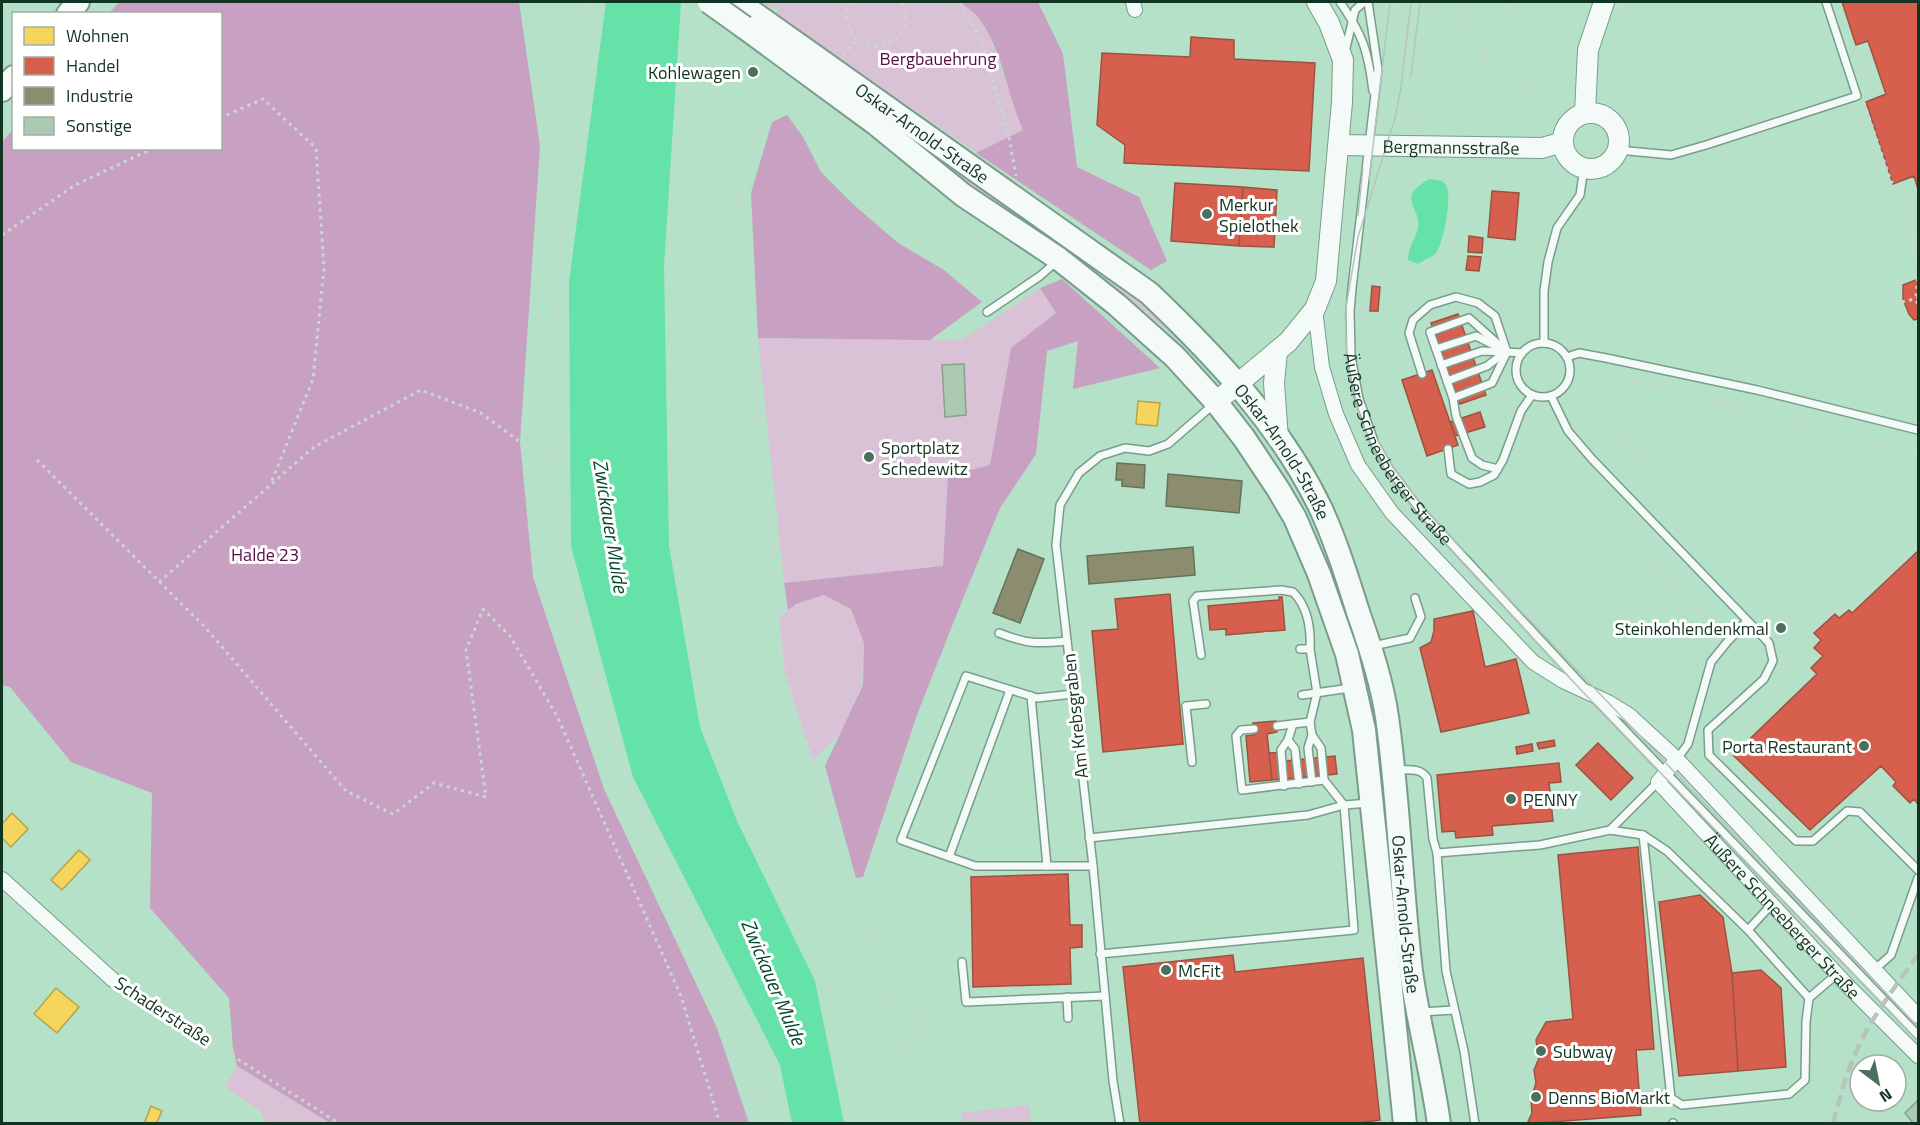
<svg xmlns="http://www.w3.org/2000/svg" width="1920" height="1125" font-family="'Titillium Web',sans-serif">
  <style>
    .green { fill: #d9c2d5 }
    .forest { fill: #c8a0c1 }
    .water { fill: #64e2a8 }
    .homes { fill: #f6d55c; stroke: #b2a54b; stroke-width: 1.5 }
    .shops { fill: #d6604d; stroke: #9b5340; stroke-width: 1.5 }
    .industry { fill: #8c8c6e; stroke: #677257; stroke-width: 1.5 }
    .building { fill: #acc9b2; stroke: #85a28c; stroke-width: 1.5 }
    .lines { fill: none; stroke-linecap: round; stroke-linejoin: round }
    .lane-casing { stroke: #799d8a; stroke-width: 10 }
    .street-casing { stroke: #799d8a; stroke-width: 16 }
    .secondary-casing { stroke: #799d8a; stroke-width: 22 }
    .primary-casing { stroke: #799d8a; stroke-width: 26 }
    .path { stroke: #c9d8d0; stroke-width: 3; stroke-dasharray: 3 4.5; stroke-linecap: butt }
    .lane { stroke: #f4faf7; stroke-width: 7 }
    .street { stroke: #f4faf7; stroke-width: 14 }
    .secondary { stroke: #f4faf7; stroke-width: 20 }
    .primary { stroke: #f4faf7; stroke-width: 22 }
    .tram { stroke: #b7c3bc; stroke-width: 1.5 }
    .rail { stroke: #b7c3bc; stroke-width: 4.5; stroke-dasharray: 12 6; stroke-linecap: butt }
    .primary-bridge-casing { stroke: #799d8a; stroke-width: 26; stroke-linecap: butt }
    .primary-bridge { stroke: #f4faf7; stroke-width: 22 }
    .poi-dot { fill: #4b715c; stroke: #fff; stroke-width: 2 }
    .labels { text-anchor: middle; dominant-baseline: central; stroke-width: 6; stroke-linejoin: round; paint-order: stroke }
    .park-label { font-size: 18px; fill: #550f46; stroke: #fff }
    .poi-label { font-size: 18px; fill: #123422; stroke: #fff; text-anchor: start }
    .street-label { font-size: 18px; fill: #123422; stroke: #fff }
    .water-label { font-size: 20px; font-style: italic; fill: #05482c; stroke: #fff }
  </style>
  <rect width="100%" height="100%" fill="#b4e1c8"/>
  <path class="green" d="M762 2H961L979 18 989 34 1023 130 1002 170 777 16V5L773 10Z
    M932 152 1124 283 1191 345 1188 350 1164 327 1094 269 1069 254 953 178 930 154Z
    M1040 288 1056 313 1011 348 990 466 948 476 943 566 784 583 758 338 962 340Z
    M824 595 851 609 864 643 862 685 842 732 812 761 784 670 779 617 796 604Z
    M237 1066 332 1123H266L260 1111 225 1087Z
    M1029 1105 1031 1123H963L961 1113Z"/>
  <path class="forest" d="M119 2H519L540 146 520 442 533 577 604 789 717 1028 749 1123 332 1124 237 1066 233 1048 229 998 150 908 152 793 71 762 10 687 2 685V142L13 129 14 148H220V14L109 13Z
    M961 2H1038L1063 54 1077 167 1139 197 1167 261 1151 270 976 153 1023 130C1007 94 1003 53 981 21 976 13 967 8 961 2Z
    M787 115 803 137 821 172 853 204 898 243 944 270 982 302 930 340 758 338 751 193 772 122Z
    M1062 279 1160 368 1073 389 1078 341 1047 351 1036 454 1000 508 960 606 918 712 863 877 856 878 825 766 863 685 864 643 851 609 824 595 796 604 788 610 784 583 943 566 948 476 990 465 1011 348 1056 313 1040 288Z"/>
  <path class="water" d="M606 2H681L664 266 669 546 700 727 737 821 815 981 844 1123H792L780 1065 633 777 571 546 569 282Z
    M1429 179C1436 180 1442 179 1446 185 1453 195 1443 246 1435 254 1430 258 1423 260 1418 264L1408 260C1408 246 1416 239 1418 228 1421 205 1395 199 1429 179Z"/>
  <path class="homes" d="M1138 401 1160 403 1157 426 1136 424Z
    M12 813 28 829 11 847 2 838V824Z
    M79 850 90 860 62 890 51 880Z
    M56 988 79 1007 57 1033 34 1014Z
    M151 1106 162 1111 156 1124H144Z"/>
  <path class="shops" d="M1842 2H1918V189L1914 176 1893 184 1866 102 1886 94 1868 41 1856 45Z
    M1191 37 1234 40V59L1315 63 1309 171 1124 163 1125 145 1097 125 1102 53 1190 57Z
    M1175 183 1243 187 1239 246 1171 241Z
    M1243 187 1277 190 1274 247 1239 246Z
    M1492 191 1519 193 1515 240 1488 237Z
    M1469 236 1483 238 1482 253 1468 252Z
    M1468 256 1481 257 1479 271 1466 270Z
    M1918 279V319L1914 320 1909 314 1903 299V285Z
    M1372 286 1380 287 1378 311H1370Z
    M1458 314 1486 395 1460 404 1431 323Z
    M1432 370 1458 445 1427 456 1402 380Z
    M1480 412 1485 427 1455 436 1450 422Z
    M1918 551V804L1914 799 1910 803 1893 786 1896 782 1881 766 1810 830 1733 755 1817 674 1811 668 1823 656 1814 648 1821 640 1814 633 1835 614 1839 618 1849 610 1852 613Z
    M1170 594 1183 744 1103 752 1092 631 1118 629 1115 599Z
    M1279 597H1282L1285 630 1226 635V629L1210 630 1208 606 1279 600Z
    M1473 611 1485 667 1516 659 1529 713 1441 732 1420 648 1431 642 1434 631V619Z
    M1276 721 1277 732 1267 734 1272 780 1250 782 1246 736 1254 735 1253 723Z
    M1554 740 1555 746 1539 749 1537 743Z
    M1598 743 1633 778 1611 800 1576 765Z
    M1532 744 1533 751 1517 754 1516 747Z
    M1284 752 1285 761 1335 756 1337 774 1272 780 1269 753Z
    M1559 763 1561 782 1549 783 1553 821 1492 826 1493 835 1456 838 1455 831 1442 832 1437 775Z
    M1638 847 1654 1049 1636 1050 1641 1115 1527 1124 1532 1113 1531 1099 1536 1083 1534 1070 1539 1058 1536 1040 1546 1022 1573 1019 1558 855Z
    M1068 874 1070 925H1082V947L1070 948 1071 984 973 987 971 877Z
    M1700 895 1723 917 1732 973 1738 1071 1679 1076 1659 902Z
    M1233 955 1235 972 1363 958 1380 1120 1348 1124H1140L1123 967Z
    M1761 970 1781 988 1786 1067 1738 1071 1732 973Z"/>
  <path class="industry" d="M1117 463 1145 465 1144 488 1122 486V480H1116Z
    M1168 474 1242 481 1239 513 1166 506Z
    M1193 547 1195 575 1089 584 1087 556Z
    M1018 549 1044 559 1020 623 993 613Z"/>
  <path class="building" d="M964 364 966 415 945 417 942 365Z
    M1918 1100V1124H1914L1905 1113Z"/>
  <g class="lines">
    <defs>
      <g id="lane">
        <path d="M1340 2C1363 35 1368 51 1373 91"/>
        <path id="s1" d="M1368 2 1378 69 1352 288 1350 311 1351 356 1359 399 1375 444 1390 470 1421 511 1583 686"/>
        <path d="M1345 52 1355 10 1364 2"/>
        <path d="M1618 150 1671 155 1706 145 1857 96 1826 2"/>
        <path d="M987 312 1040 276 1057 261"/>
        <path d="M1544 343V291L1548 262 1557 228 1580 195 1584 168"/>
        <circle cx="1543" cy="370" r="27"/>
        <path d="M1436 349 1476 336 1496 346"/>
        <path d="M1567 357 1579 353 1606 358 1757 390 1918 430"/>
        <path d="M1441 365 1482 351 1507 352"/>
        <path d="M1422 374 1409 333 1413 320 1430 305 1456 297 1478 303 1495 316 1507 352 1522 353"/>
        <path d="M1447 381 1487 366 1504 353"/>
        <path d="M1551 396 1568 431 1592 459 1769 643 1773 661 1764 679 1708 730 1709 755 1796 841H1813L1847 811 1860 812 1918 870"/>
        <path d="M1453 398 1492 383 1507 352"/>
        <path d="M1448 449 1451 474 1469 484 1480 482 1494 475 1503 460 1521 411 1532 395"/>
        <path d="M1498 469 1482 465 1472 458 1456 416 1453 398 1430 332 1469 318 1507 352"/>
        <path d="M999 633C1027 644 1037 644 1067 641"/>
        <path d="M1373 646 1410 638 1421 617 1415 598"/>
        <path d="M1300 649H1310L1317 693 1310 722 1312 735 1321 748 1324 780"/>
        <path d="M1201 655 1193 601 1197 596 1281 590 1293 592C1308 607 1311 629 1310 649"/>
        <path d="M1073 694 1037 698 966 676 901 840 975 866H1093"/>
        <path d="M1302 695 1350 688"/>
        <path d="M1031 696 1047 866"/>
        <path d="M1597 701 1918 1035"/>
        <path d="M1277 726 1293 724"/>
        <path d="M1312 735 1308 748 1312 782"/>
        <path d="M1677 759 1688 744 1711 662 1728 641 1747 621"/>
        <path d="M1192 762 1186 706 1206 704"/>
        <path d="M1395 770C1406 770 1421 767 1427 778L1433 839 1437 853"/>
        <path d="M1299 784 1295 749 1288 740 1293 724 1310 722"/>
        <path d="M1284 786 1281 750 1288 740"/>
        <path d="M1610 830 1658 782"/>
        <path d="M1643 835 1667 851 1748 930 1809 998"/>
        <path d="M1089 838 1308 815 1344 805 1369 803"/>
        <path d="M949 857 1010 690"/>
        <path d="M1748 930 1772 904"/>
        <path d="M1100 954 1354 930 1344 805 1324 780 1242 790 1236 736 1241 730 1254 729"/>
        <path d="M962 962 966 1002 1105 996"/>
        <path d="M1874 970 1891 955 1918 878"/>
        <path d="M1067 997 1068 1018"/>
        <path d="M1421 1012 1454 1010"/>
        <path d="M1673 1123V1124"/>
        <path d="M1120 1124 1113 1081 1093 866 1056 545 1060 505 1079 473 1100 456 1125 448 1149 451 1168 444 1214 404"/>
        <path d="M1475 1124 1464 1051 1446 971 1437 853 1540 845 1610 830 1643 835 1671 1098 1682 1105 1789 1094 1805 1080 1806 1022 1809 998 1837 974"/>
      </g>
      <g id="street">
        <path d="M1133 2 1135 10"/>
        <path d="M1315 309 1322 367 1336 414 1358 465 1392 513 1533 662 1563 681 1608 702 1629 715 1677 759 1918 1016"/>
        <path id="s2" d="M1677 759 1658 782 1848 986 1918 1056"/>
        <path d="M2 879 113 980"/>
      </g>
      <g id="secondary">
        <path d="M1585 113 1588 50 1604 2"/>
        <circle cx="1591" cy="141" r="28"/>
        <path id="s3" d="M1339 145 1542 148 1563 142"/>
        <path d="M1277 351 1274 383 1278 439"/>
        <path d="M1216 402 1288 342 1315 309 1326 281 1342 102 1343 60 1329 23 1317 2"/>
      </g>
      <g id="primary">
        <path id="s4" d="M738 2 1149 293C1215 356 1281 425 1321 509 1336 542 1347 577 1358 612 1370 646 1382 682 1387 717 1399 801 1401 887 1411 971 1418 1022 1432 1072 1439 1124"/>
        <path d="M68 14 78 2"/>
        <path d="M744 27 876 124 963 195 1059 259 1117 305 1175 357 1216 402 1244 438 1278 489 1295 518 1319 574 1347 654 1364 730 1405 1124"/>
        <path d="M2 90 14 77"/>
      </g>
    </defs>
    <use href="#lane" class="lane-casing"/>
    <use href="#street" class="street-casing"/>
    <use href="#secondary" class="secondary-casing"/>
    <use href="#primary" class="primary-casing"/>
    <path class="path" d="M587 2 573 99 560 252 554 406 555 524 588 665 646 832 733 1012 771 1124
      M851 2C846 10 845 19 849 28 864 65 922 40 901 2
      M951 2 971 21 985 51 1009 137 1016 176
      M1379 2 1390 3 1400 9 1398 27 1424 31
      M1456 2 1492 71 1514 88 1531 97 1568 95
      M1618 7 1630 12
      M713 29 712 53 740 213 784 670 890 1006 902 1053 907 1124
      M843 55 857 40
      M1858 71 1862 70 1868 72 1866 88
      M1603 92 1626 113 1639 131 1664 132 1840 77
      M1531 97 1534 77
      M1864 103 1891 181 1896 190 1913 196 1911 225 1918 270
      M1382 117 1459 125 1508 2
      M220 118 263 99 316 148 324 268 313 379 271 483
      M1411 131 1428 2
      M738 202 750 175 773 69
      M2 235 75 185 154 148
      M1583 248 1882 284 1898 303 1918 298
      M1918 271 1916 299 1918 305
      M1364 288 1373 244 1401 162
      M1362 321 1363 300
      M1293 366 1297 361 1308 362
      M1603 371 1787 422 1918 455
      M1370 392 1377 412
      M1587 412C1627 441 1662 475 1701 506 1745 542 1792 576 1827 620
      M1383 429 1393 450
      M1548 451 1722 635
      M37 460 204 626 346 791 393 814 434 783 486 797 466 650 483 609 510 636 558 718 681 996 720 1124
      M1497 575 1517 594 1524 605
      M159 582 314 447 421 390 481 413 520 442 554 459
      M1532 615 1572 627 1580 625
      M1265 632 1273 717
      M1736 647 1750 657 1762 659
      M1783 657 1788 654 1825 617 1866 593 1913 551 1918 541
      M1777 678 1788 668V654
      M1548 689 1545 696 1548 716
      M1563 697 1646 779
      M124 987 340 1124
      M890 1006 917 1010
      M922 1032 917 1010 932 957 951 869
      M902 1053 912 1037 929 1029 942 1015 957 1004"/>
    <use href="#lane" class="lane"/>
    <use href="#street" class="street"/>
    <use href="#secondary" class="secondary"/>
    <use href="#primary" class="primary"/>
    <path class="tram" d="M1411 2 1401 87 1395 118 1358 237 1345 313 1347 358 1351 380 1360 417 1372 446 1386 473 1417 514 1581 690 1918 1041
      M1411 76 1420 2
      M1369 180 1390 2
      M1358 216 1363 168
      M1378 440C1399 482 1433 517 1464 552
      M1493 582 1918 1027"/>
    <path class="rail" d="M1833 1124C1839 1101 1845 1078 1854 1057 1869 1020 1895 987 1918 955"/>
    <defs>
      <path id="primary-bridge" d="M709 2 744 27"/>
    </defs>
    <use href="#primary-bridge" class="primary-bridge-casing"/>
    <use href="#primary-bridge" class="primary-bridge"/>
  </g>
  <g class="poi-dot">
    <circle cx="753" cy="72" r="6"/>
    <circle cx="1207" cy="214" r="6"/>
    <circle cx="869" cy="457" r="6"/>
    <circle cx="1781" cy="628" r="6"/>
    <circle cx="1864" cy="746" r="6"/>
    <circle cx="1511" cy="799" r="6"/>
    <circle cx="1166" cy="970" r="6"/>
    <circle cx="1541" cy="1051" r="6"/>
    <circle cx="1536" cy="1097" r="6"/>
  </g>
  <g class="labels">
    <g class="park-label">
      <text x="938" y="58">Bergbauehrung</text>
      <text x="265" y="554">Halde 23</text>
    </g>
    <g class="poi-label">
      <text x="741" y="72" text-anchor="end">Kohlewagen</text>
      <text x="1219" y="204">Merkur<tspan x="1219" dy="21">Spielothek</tspan></text>
      <text x="881" y="447">Sportplatz<tspan x="881" dy="21">Schedewitz</tspan></text>
      <text x="1769" y="628" text-anchor="end">Steinkohlendenkmal</text>
      <text x="1852" y="746" text-anchor="end">Porta Restaurant</text>
      <text x="1523" y="799">PENNY</text>
      <text x="1178" y="970">McFit</text>
      <text x="1553" y="1051">Subway</text>
      <text x="1548" y="1097">Denns BioMarkt</text>
    </g>
    <g class="street-label">
      <text stroke="none"><textPath href="#s4" startOffset="226">Oskar-Arnold-Straße</textPath></text>
      <text stroke="none"><textPath href="#s3" startOffset="112">Bergmannsstraße</textPath></text>
      <text stroke="none"><textPath href="#s1" startOffset="462">Äußere Schneeberger Straße</textPath></text>
      <text stroke="none"><textPath href="#s4" startOffset="712">Oskar-Arnold-Straße</textPath></text>
      <text transform="translate(1075 716) rotate(-96)">Am Krebsgraben</text>
      <text stroke="none"><textPath href="#s4" startOffset="1198">Oskar-Arnold-Straße</textPath></text>
      <text stroke="none"><textPath href="#s2" startOffset="213">Äußere Schneeberger Straße</textPath></text>
      <text transform="translate(163 1011) rotate(33)">Schaderstraße</text>
    </g>
    <g class="water-label">
      <text transform="translate(611 526) rotate(81)">Zwickauer Mulde</text>
      <text transform="translate(774 982) rotate(67)">Zwickauer Mulde</text>
    </g>
  </g>
  <rect width="1920" height="1125" fill="none" stroke="#123422" stroke-width="6"/>
  <rect x="12" y="12" width="210" height="138" fill="#ffffff" stroke="#a0aea7" stroke-width="1.5"/>
  <rect x="24" y="27" width="30" height="18" fill="#f6d55c" stroke="#a0aea7" stroke-width="1.5"/>
  <text x="66" y="42" font-size="18" fill="#123422">Wohnen</text>
  <rect x="24" y="57" width="30" height="18" fill="#d6604d" stroke="#a0aea7" stroke-width="1.5"/>
  <text x="66" y="72" font-size="18" fill="#123422">Handel</text>
  <rect x="24" y="87" width="30" height="18" fill="#8c8c6e" stroke="#a0aea7" stroke-width="1.5"/>
  <text x="66" y="102" font-size="18" fill="#123422">Industrie</text>
  <rect x="24" y="117" width="30" height="18" fill="#acc9b2" stroke="#a0aea7" stroke-width="1.5"/>
  <text x="66" y="132" font-size="18" fill="#123422">Sonstige</text>
  <g transform="translate(1878 1083) rotate(148)"><circle r="28" fill="#ffffff" stroke="#a0aea7" stroke-width="1.5"/>
  <path d="M0-4.5L10 22L0 15L-10 22Z" fill="#4b715c"/>
  <text y="-9" font-size="16" font-weight="bold" text-anchor="middle" fill="#123422">N</text>
  </g>
</svg>
